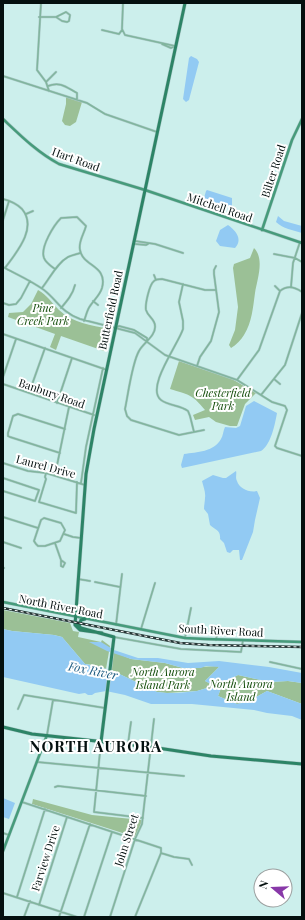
<svg xmlns="http://www.w3.org/2000/svg" width="305" height="920" font-family="'Playfair Display',serif">
  <style>
    .green { fill: #9bc096 }
    .water { fill: #92caf3 }
    .lines { fill: none; stroke-linecap: round; stroke-linejoin: round }
    .street-casing { stroke: #accbc9; stroke-width: 2.5 }
    .secondary-casing { stroke: #accbc9; stroke-width: 3.5 }
    .primary-casing { stroke: #accbc9; stroke-width: 4 }
    .street { stroke: #81b59e; stroke-width: 1.5 }
    .secondary { stroke: #469b7b; stroke-width: 2.5 }
    .primary { stroke: #2c8466; stroke-width: 3 }
    .rail-casing { stroke: #273736; stroke-width: 2.5 }
    .rail { stroke: #fff; stroke-width: 1; stroke-dasharray: 3; stroke-linecap: butt }
    .labels { text-anchor: middle; dominant-baseline: central; stroke-width: 4; stroke-linejoin: round; paint-order: stroke }
    .street-label { font-size: 11px; fill: #04100f; stroke: #fff }
    .park-label { font-size: 11px; font-style: italic; fill: #124c09; stroke: #fff }
    .water-label { font-size: 12px; font-style: italic; fill: #18587f; stroke: #fff }
    .district-label { font-size: 15px; font-weight: bold; letter-spacing: 1px; fill: #04100f; stroke: #fff }
  </style>
  <rect width="100%" height="100%" fill="#ccefec"/>
  <path class="green" d="M66 97 82 102 76 122 70 126 65 125 62 121 66 104Z
    M254 248C265 259 257 280 255 293 253 307 252 322 244 335 241 340 236 345 231 348L229 345 235 330 238 307 233 268 234 264 250 258Z
    M38 290C47 295 52 303 59 310 73 323 91 325 109 329L104 351 61 336 56 350 50 347 55 334 8 317 9 313 23 312 31 304Z
    M179 361 232 379 256 393 245 404 237 426H230L216 422 209 417 195 420 193 415 205 410C192 394 189 395 170 389Z
    M3 610 70 623 73 631 79 632 78 637 101 642 102 640 110 646 106 669 94 665 85 664 62 637 54 635 12 631 3 629Z
    M114 652 131 659 165 663 183 668 218 666 219 667 205 681 211 684V686L207 688 197 691 167 693 157 692 111 670Z
    M238 675 270 682 288 681 302 683V704L267 691 247 702 237 704 218 696 223 683Z
    M33 799 92 815 142 820 140 827 135 837 32 804Z"/>
  <path class="water" d="M191 56 197 59 199 62 190 96 189 100 186 102 183 99 189 58Z
    M207 190 232 198V206L220 204 204 198 206 191Z
    M278 216 284 221 302 226V233C293 230 283 229 276 222Z
    M228 225C236 231 243 239 235 248L220 246 216 241 220 230Z
    M254 401 277 413C275 424 271 445 261 451L182 468 181 465 184 454C197 452 214 452 221 439 223 436 223 431 225 427L236 428 240 426 246 406Z
    M236 471C237 474 235 477 237 481 239 488 249 493 257 491L260 498 255 520 253 532 242 560H240L239 550H233L230 553 227 552 224 543 220 539C221 530 215 530 210 525L208 514 204 509C204 505 205 501 205 498 206 492 203 486 202 481L213 475 223 478H226Z
    M3 629 12 631 54 635 62 637 85 664 111 670 157 692 167 693H178L197 691 207 688 211 686V684L205 681 219 667 206 666 201 668H183L165 663 131 659 107 651 89 642H101L114 650 138 658H158L188 663 219 661 269 667 302 673V683L288 681 270 682 238 675 223 683 218 696 237 704 247 702 267 691 302 704V720L292 716 267 713 254 710 192 704H151L125 695 106 691 95 693 92 695H88L85 693 79 694 3 677Z
    M3 798 15 803 9 819 3 817Z"/>
  <g class="lines">
    <defs>
      <path id="street" d="M41 3 37 70 46 82 49 91
        M123 3 122 29 125 35 175 46
        M39 17H56L62 21 67 22 69 21 70 15 66 12 56 17
        M102 30 119 34 122 30
        M162 44 171 48 175 46
        M3 76 87 103 105 114 157 132
        M46 82 56 72
        M48 86C60 81 66 87 77 93V100
        M3 199C11 201 17 204 22 209 38 228 16 253 5 268
        M26 214 33 211
        M3 220 9 201
        M135 241 155 244 183 253
        M135 244 146 245 148 244
        M274 254 295 258 302 262
        M3 267C16 274 32 281 44 290 58 301 61 312 80 319L135 333 165 355 237 380 272 402 285 406 287 410 275 446 277 448 302 456
        M55 269C51 266 46 263 44 258 40 247 54 225 61 218L77 217 86 226C84 234 78 242 80 250 83 267 108 265 102 288 100 295 94 300 90 306 87 310 86 316 84 321
        M154 275 156 280
        M183 284 179 302 183 321V329C179 343 145 388 161 400 169 406 180 405 188 411L190 416 194 432
        M275 286 280 291
        M291 287 293 263 300 242
        M42 288C50 278 57 263 68 257 72 255 77 254 80 253
        M93 301 98 305
        M3 303 9 305 16 304 21 298 30 281
        M61 308C67 301 73 294 75 285
        M117 327 119 326 134 330 147 338V341
        M3 334 107 370
        M197 366 200 357 211 341 219 312 214 274V270L216 266
        M3 377 16 339
        M274 379 280 384
        M237 380 259 350 280 291C287 285 295 287 302 292
        M3 384 94 415
        M29 393 45 348
        M261 395 285 365 302 313
        M57 403 72 358
        M204 430 179 435 131 420 127 416 125 409C128 395 132 363 139 351 143 343 156 336 155 326 155 319 148 317 146 310 145 305 149 285 154 281 156 279 159 279 162 279L205 290H216
        M60 453 10 437 8 436V433L13 416 18 414 65 429
        M3 463 28 471 46 473 85 485
        M46 473 45 477 46 479 39 502 76 513 77 482
        M55 475 69 407
        M3 478 39 490 35 501 3 491
        M81 483 86 447 103 368
        M3 517 38 528
        M44 518 61 523 65 530 60 541 45 546H38L36 544 34 541 41 520Z
        M64 534 73 537 81 538
        M3 542 21 548
        M55 543 61 560V566L63 567 65 563 61 560
        M3 568H4
        M78 579 90 581
        M95 582 120 587
        M116 625 122 574
        M141 629 155 583
        M114 637 181 649 241 652 243 640
        M185 638 191 608
        M216 640 218 629
        M270 662 302 669
        M18 709 24 695 105 708
        M47 735 53 700
        M101 742 94 812 143 818
        M128 744 131 722
        M37 762 184 776
        M55 787 58 786 146 796
        M22 802 161 848V853L135 917
        M3 833 9 835
        M161 853 174 857 189 859 192 865
        M3 893 77 917
        M17 897 45 809
        M39 905 67 817
        M24 917 30 901
        M59 917 90 824
        M84 917 112 832
        M110 917 135 839 142 824 154 719"/>
      <path id="secondary" d="M3 119C21 136 37 152 59 164L145 190 302 243
        M262 230 292 140 302 119
        M3 602 185 638 205 639 302 642
        M3 851 47 735"/>
      <path id="primary" d="M75 623 81 628 114 637 101 742
        M79 626 81 620 85 619
        M102 633 80 630 75 625 86 474 94 429 185 3
        M3 727 32 734 151 747 211 756 302 764"/>
    </defs>
    <use href="#street" class="street-casing"/>
    <use href="#secondary" class="secondary-casing"/>
    <use href="#primary" class="primary-casing"/>
    <use href="#street" class="street"/>
    <use href="#secondary" class="secondary"/>
    <use href="#primary" class="primary"/>
    <defs>
      <path id="rail" d="M3 608 180 643 208 645 302 647"/>
    </defs>
    <use href="#rail" class="rail-casing"/>
    <use href="#rail" class="rail"/>
  </g>
  <g class="labels">
    <g class="street-label">
      <text transform="translate(76 159) rotate(20)">Hart Road</text>
      <text transform="translate(273 171) rotate(-72)">Bilter Road</text>
      <text transform="translate(220 207) rotate(19)">Mitchell Road</text>
      <text transform="translate(110 310) rotate(-78)">Butterfield Road</text>
      <text transform="translate(52 393) rotate(19)">Banbury Road</text>
      <text transform="translate(46 466) rotate(15)">Laurel Drive</text>
      <text transform="translate(61 606) rotate(11)">North River Road</text>
      <text transform="translate(221 630) rotate(3)">South River Road</text>
      <text transform="translate(126 840) rotate(-72)">John Street</text>
      <text transform="translate(45 858) rotate(-72)">Farview Drive</text>
    </g>
    <g class="park-label">
      <text x="43" y="307">Pine<tspan x="43" dy="13">Creek Park</tspan></text>
      <text x="223" y="392">Chesterfield<tspan x="223" dy="13">Park</tspan></text>
      <text x="163" y="671">North Aurora<tspan x="163" dy="13">Island Park</tspan></text>
      <text x="241" y="683">North Aurora<tspan x="241" dy="13">Island</tspan></text>
    </g>
    <g class="water-label">
      <text transform="translate(93 670) rotate(11)">Fox River</text>
    </g>
    <g class="district-label">
      <text x="96" y="746">NORTH AURORA</text>
    </g>
  </g>
  <rect width="305" height="920" fill="none" stroke="#04100f" stroke-width="8"/>
  <g transform="translate(273 888) rotate(289)"><circle r="19" fill="#ffffff" stroke="#9b9f9f"/>
  <path d="M0-3L7 15L0 10L-7 15Z" fill="#8838a8"/>
  <text y="-6" font-size="11" font-weight="bold" text-anchor="middle" fill="#04100f">N</text>
  </g>
</svg>
